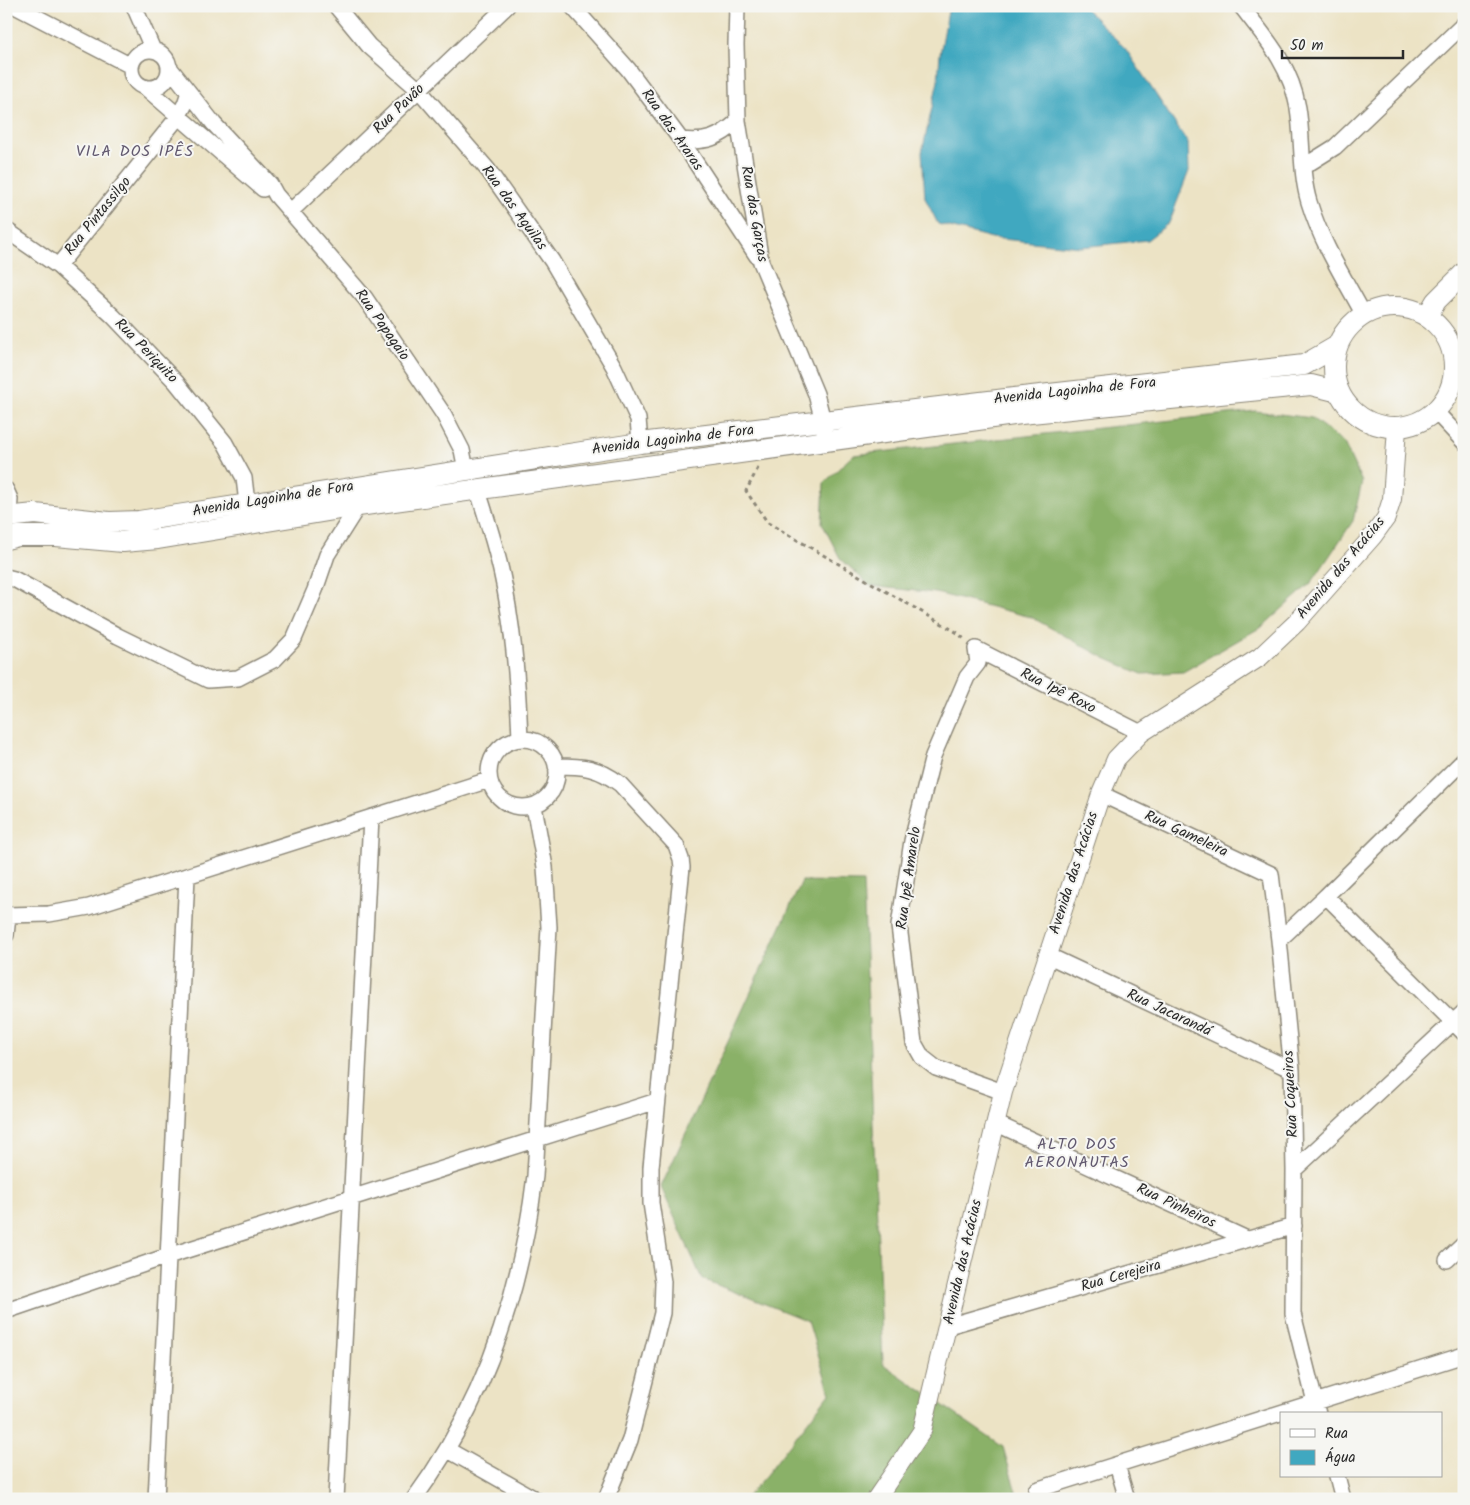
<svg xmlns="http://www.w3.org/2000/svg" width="1470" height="1505" font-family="Kalam,sans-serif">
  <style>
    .forest { fill: #8ab168; stroke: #5a6e4a }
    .water { fill: #40a8c0; stroke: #366a76 }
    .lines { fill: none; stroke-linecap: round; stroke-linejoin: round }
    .minor-casing { stroke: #8c8778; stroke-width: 18 }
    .tertiary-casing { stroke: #8c8778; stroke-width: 20 }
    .secondary-casing { stroke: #8c8778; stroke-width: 22 }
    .path { stroke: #8c8778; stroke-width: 3; stroke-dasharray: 4 4; stroke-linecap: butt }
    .minor { stroke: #fff; stroke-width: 15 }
    .tertiary { stroke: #fff; stroke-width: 18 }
    .secondary { stroke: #fff; stroke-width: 20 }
    .labels { text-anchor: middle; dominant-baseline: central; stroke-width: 4; stroke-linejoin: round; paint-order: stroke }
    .street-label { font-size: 15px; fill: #2b2b2b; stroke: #f6f6f2 }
    .neighbourhood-label { font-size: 16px; letter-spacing: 1px; fill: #635a70; stroke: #f6f6f2 }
  </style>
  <rect width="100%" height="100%" fill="#f6f6f2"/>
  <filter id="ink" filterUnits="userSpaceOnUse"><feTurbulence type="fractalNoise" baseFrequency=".02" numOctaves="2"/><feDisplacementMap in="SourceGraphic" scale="10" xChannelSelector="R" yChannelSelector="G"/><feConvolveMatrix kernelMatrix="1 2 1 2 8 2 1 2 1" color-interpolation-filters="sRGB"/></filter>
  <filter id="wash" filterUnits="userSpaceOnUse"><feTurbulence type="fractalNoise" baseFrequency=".0096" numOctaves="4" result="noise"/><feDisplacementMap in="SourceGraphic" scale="20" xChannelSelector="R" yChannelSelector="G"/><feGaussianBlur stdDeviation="1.12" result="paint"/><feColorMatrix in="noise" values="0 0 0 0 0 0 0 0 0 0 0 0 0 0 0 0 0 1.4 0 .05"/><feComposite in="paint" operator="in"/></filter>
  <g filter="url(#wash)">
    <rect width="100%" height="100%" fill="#ece3c5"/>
    <path class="forest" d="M1255 411 1312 418 1344 443 1362 482 1353 521 1312 582 1263 626 1183 672 1142 674 1105 658 1031 617 936 593 870 586 840 558 822 523 824 483 853 455Z
      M802 881 863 882 883 1364 1003 1447 1018 1499H745L766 1475 830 1393 808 1321 702 1279 661 1187Z"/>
    <path class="water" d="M949 6H1083L1125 48 1188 143 1189 171 1169 223 1147 240 1081 247 992 238 938 224 925 198 922 152 938 81 940 54Z"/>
  </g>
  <g filter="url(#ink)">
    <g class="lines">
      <defs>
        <path id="minor" d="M15 6 131 66
          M134 6 153 50
          M336 6 369 46 419 90 488 170 552 261 614 367 638 419 640 443
          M572 6 628 69 681 140 757 256
          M737 6 736 45 738 121 761 262 816 394 823 421 824 431
          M1241 6C1266 38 1291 66 1298 108 1303 139 1300 172 1309 202 1321 242 1344 278 1364 315
          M131 69a19 19 0 1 1 38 0a19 19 0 1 1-38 0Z
          M169 67 214 124 270 184 276 195 365 298 444 415 462 450 466 470
          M146 88 263 189
          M681 140C706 143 719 138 738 121
          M1303 167 1335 147 1464 24
          M291 211 507 6
          M6 230 58 266 113 316 176 382 225 443 244 478 247 503
          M58 266 178 117 185 104 189 92
          M1435 411 1464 442
          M6 490 10 499 9 516
          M478 491C487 519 496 547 502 575 514 629 518 684 520 739
          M6 577 14 579 118 636 208 680 238 678 275 659 294 639 315 590 327 555 358 506
          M976 649 978 663 967 677 933 756 912 841 899 926 914 1043 922 1057 936 1068 1003 1092
          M976 649 1141 733
          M489 773a34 34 0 1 1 68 0a34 34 0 1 1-68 0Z
          M556 766C583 766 598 767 620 784L676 845 681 859 682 867 651 1167V1203L663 1282 662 1313 630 1440 606 1499
          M1101 794 1271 874 1279 940 1292 1070 1294 1170 1293 1314 1318 1414
          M1326 896 1464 760
          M6 915 49 914 89 907 489 780
          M6 935 8 916
          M1279 940 1326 896 1464 1033
          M1047 955 1292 1070
          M995 1123 1247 1239
          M1294 1170 1464 1012
          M1447 1260 1464 1244
          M6 1311 168 1256 657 1101
          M948 1326 1294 1226
          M448 1450 535 1499
          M1117 1465 1127 1499
          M1337 1476 1343 1499
          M1036 1490 1464 1355
          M156 1499 187 877
          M336 1499 371 818
          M414 1499C484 1404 521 1292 535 1176L549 927 545 867 534 806"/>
        <path id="tertiary" d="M876 1499 922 1431 1003 1092 1101 794 1116 759 1141 733 1260 657 1297 622 1373 536 1386 518 1392 499 1397 428"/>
        <path id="secondary" d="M1334 367a60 60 0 1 1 120 0a60 60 0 1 1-120 0Z
          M1427 316 1436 301 1464 273
          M6 517 35 514 109 522 139 521 640 443 1014 398 1304 365 1337 346
          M6 539 18 536H56L123 542 158 539 358 506 1021 414 1311 385 1339 392"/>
      </defs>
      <use href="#minor" class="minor-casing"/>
      <use href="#tertiary" class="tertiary-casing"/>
      <use href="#secondary" class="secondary-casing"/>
      <path class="path" d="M758 468 746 491 768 523 958 633 966 641"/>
      <use href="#minor" class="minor"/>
      <use href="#tertiary" class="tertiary"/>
      <use href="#secondary" class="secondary"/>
    </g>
  </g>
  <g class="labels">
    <g class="street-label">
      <text transform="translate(399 109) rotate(-44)">Rua Pavão</text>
      <text transform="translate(672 130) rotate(55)">Rua das Araras</text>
      <text transform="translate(514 208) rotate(54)">Rua das Aguilas</text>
      <text transform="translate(754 214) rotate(80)">Rua das Garças</text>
      <text transform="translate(98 216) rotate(-51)">Rua Pintassilgo</text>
      <text transform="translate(382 325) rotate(55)">Rua Papagaio</text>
      <text transform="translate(146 351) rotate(46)">Rua Periquito</text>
      <text transform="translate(1075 391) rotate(-6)">Avenida Lagoinha de Fora</text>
      <text transform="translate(673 440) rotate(-7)">Avenida Lagoinha de Fora</text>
      <text transform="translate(273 499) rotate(-9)">Avenida Lagoinha de Fora</text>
      <text transform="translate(1341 568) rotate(-50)">Avenida das Acácias</text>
      <text transform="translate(1058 691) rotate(27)">Rua Ipê Roxo</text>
      <text transform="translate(1186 834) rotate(25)">Rua Gameleira</text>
      <text transform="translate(1074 873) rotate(-72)">Avenida das Acácias</text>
      <text transform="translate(909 878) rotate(-82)">Rua Ipê Amarelo</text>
      <text transform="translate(1169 1013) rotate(25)">Rua Jacarandá</text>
      <text transform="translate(1291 1094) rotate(-93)">Rua Coqueiros</text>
      <text transform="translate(1176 1206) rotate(25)">Rua Pinheiros</text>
      <text transform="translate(963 1262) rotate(-77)">Avenida das Acácias</text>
      <text transform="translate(1121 1276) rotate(-16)">Rua Cerejeira</text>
    </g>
    <g class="neighbourhood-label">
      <text x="135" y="151">VILA DOS IPÊS</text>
      <text x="1077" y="1144">ALTO DOS<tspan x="1077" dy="18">AERONAUTAS</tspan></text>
    </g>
  </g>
  <rect width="1470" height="1505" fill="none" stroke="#f6f6f2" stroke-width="25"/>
  <rect x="1280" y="1412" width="162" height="65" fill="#f6f6f2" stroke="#a5a5a2"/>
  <rect x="1290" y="1429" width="25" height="8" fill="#ffffff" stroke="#a5a5a2"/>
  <text x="1325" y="1438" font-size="15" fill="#2b2b2b">Rua</text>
  <rect x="1290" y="1450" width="25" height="15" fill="#40a8c0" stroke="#a5a5a2"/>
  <text x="1325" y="1462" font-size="15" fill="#2b2b2b">Água</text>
  <path d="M1282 50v8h121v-8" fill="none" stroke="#2b2b2b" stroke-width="2.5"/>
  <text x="1290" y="50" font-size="15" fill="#2b2b2b" stroke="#f6f6f2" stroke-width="4" paint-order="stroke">50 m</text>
</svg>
